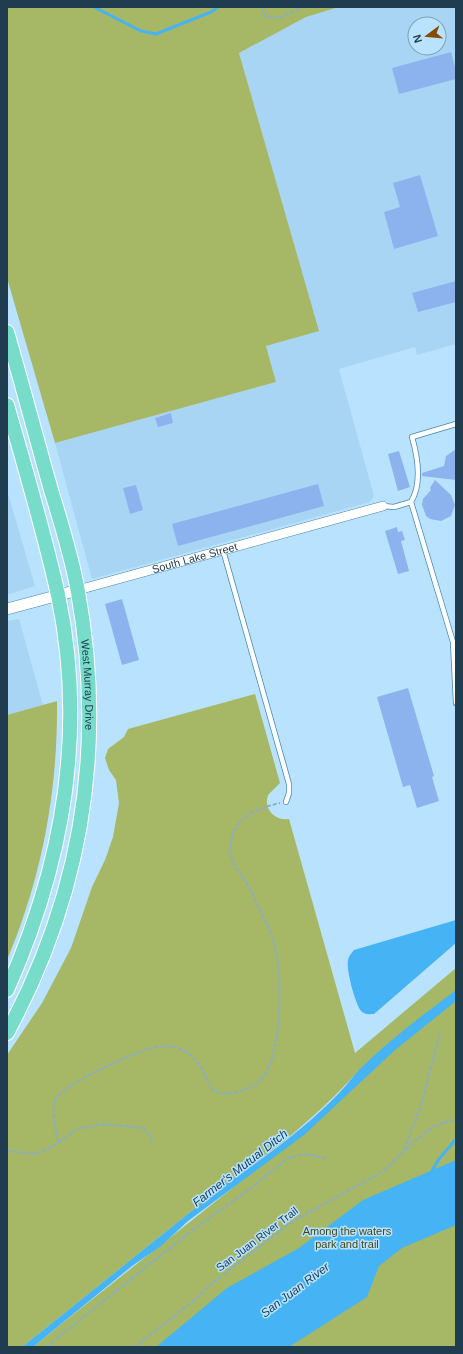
<svg xmlns="http://www.w3.org/2000/svg" width="463" height="1354" font-family="Arial,sans-serif">
  <style>
    .built { fill: #a9d5f4; fill-rule: evenodd }
    .green { fill: #a6b766 }
    .water { fill: #45b3f4 }
    .lines { fill: none; stroke-linecap: round; stroke-linejoin: round }
    .stream { stroke: #45b3f4; stroke-width: 3 }
    .building { fill: #8db3ef }
    .service-casing { stroke: #4387b3; stroke-width: 6 }
    .minor-casing { stroke: #4387b3; stroke-width: 10 }
    .tertiary-casing { stroke: #4387b3; stroke-width: 12 }
    .trunk-casing { stroke: #fff; stroke-width: 16 }
    .path { stroke: #88aec7; stroke-width: 2; stroke-dasharray: 4 2; stroke-linecap: butt }
    .service { stroke: #fff; stroke-width: 4.5 }
    .minor { stroke: #fff; stroke-width: 9 }
    .tertiary { stroke: #fff; stroke-width: 11 }
    .trunk { stroke: #78dcca; stroke-width: 14 }
    .labels { text-anchor: middle; dominant-baseline: central; stroke-width: 3; stroke-linejoin: round; paint-order: stroke }
    .street-label { font-size: 11px; fill: #203d50; stroke: #b9e2fe }
    .park-label { font-size: 11px; fill: #3d461a; stroke: #b9e2fe }
    .water-label { font-size: 12px; font-style: italic; fill: #17435e; stroke: #b9e2fe }
  </style>
  <rect width="100%" height="100%" fill="#b9e2fe"/>
  <path class="built" d="M339 7H456V344L417 355 415 347 339 369 374 496 370 502 92 579 55 443 276 382 266 346 318 331 239 53 306 17ZM415 24H439V48H415Z
    M7 490 35 586 7 595Z
    M19 619 43 705 7 715V621Z"/>
  <path class="green" d="M7 7H339L306 17 239 53 319 331 266 346 276 382 55 443 7 278Z
    M255 694 280 783 268 795C263 809 275 821 289 819L355 1053 456 968V1347H33C134 1265 236 1187 336 1104L347 1093 359 1070C320 1114 273 1152 224 1185L22 1347H7V1055L42 1003 71 948 92 887 105 860 113 837 119 803 116 780 109 770 105 758 108 749 124 737 128 729Z
    M57 701C58 791 42 877 7 960V715Z"/>
  <path class="water" d="M456 920V943L374 1014C370 1014 366 1015 362 1012 356 1007 346 970 348 961 348 957 351 954 354 950Z
    M456 990V1001L395 1050 304 1135 188 1221 161 1246 132 1266 33 1347H22L224 1185C264 1158 307 1127 340 1092 347 1085 353 1076 360 1069 389 1040 423 1015 456 990Z
    M456 1160V1225L402 1248 379 1266 367 1297 289 1347H156L227 1288 299 1248 363 1200Z"/>
  <g class="lines">
    <path class="stream" d="M94 7 141 31 156 34 211 12 218 7
      M430 1174 439 1159 456 1139"/>
  </g>
  <path class="building" d="M451 52 456 71V79L399 94 392 68Z
    M420 175 438 236 394 249 384 212 400 207 393 183Z
    M456 281V302L418 312 412 293Z
    M171 413 173 423 158 427 155 418Z
    M456 449V480L422 476V473L444 466 446 456Z
    M399 451 410 487 398 491 388 454Z
    M435 480 451 495 455 505 451 516 441 521 430 519 426 516 422 505 423 499 431 490 430 488Z
    M318 484 324 506 178 546 172 524Z
    M136 485 143 510 130 514 123 488Z
    M397 527 398 532 402 531 405 540 401 541 409 571 398 574 385 531Z
    M122 599 139 660 122 665 105 604Z
    M408 688 434 776 432 777 439 801 417 808 410 785 403 787 377 697Z"/>
  <g class="lines">
    <defs>
      <path id="service" d="M411 502 453 642 456 703
        M383 506 394 507 411 502C422 484 418 458 412 437L456 424
        M223 550 289 784V793L286 802"/>
      <g id="minor">
        <path id="s1" d="M78 590 383 506"/>
      </g>
      <path id="tertiary" d="M7 609 78 590"/>
      <g id="trunk">
        <path id="s2" d="M7 332C22 384 36 437 51 490 61 523 72 557 78 592 106 748 82 894 7 1033"/>
        <path d="M7 405C25 468 44 531 58 595 87 732 63 864 7 990"/>
      </g>
    </defs>
    <use href="#service" class="service-casing"/>
    <use href="#minor" class="minor-casing"/>
    <use href="#tertiary" class="tertiary-casing"/>
    <use href="#trunk" class="trunk-casing"/>
    <path class="path" d="M262 7 265 16 279 18 303 7
      M58 1142C57 1130 51 1112 55 1100 62 1085 131 1054 148 1049 156 1047 168 1045 175 1047 190 1051 199 1062 205 1075 207 1080 209 1085 212 1089 225 1100 255 1089 264 1076 270 1068 273 1055 275 1045 281 1023 281 969 275 947 270 928 259 909 251 891 245 878 229 863 230 848 232 818 255 809 280 803
      M404 1150 421 1105 440 1033
      M7 1151 36 1154 55 1145 77 1129 103 1124 143 1128 149 1134 153 1144
      M46 1347 190 1232 246 1192 288 1158 304 1154 326 1158
      M135 1347 197 1298 211 1284 290 1223 382 1172 415 1141 434 1126 456 1119"/>
    <use href="#service" class="service"/>
    <use href="#minor" class="minor"/>
    <use href="#tertiary" class="tertiary"/>
    <use href="#trunk" class="trunk"/>
  </g>
  <g class="labels">
    <g class="street-label">
      <text stroke="none"><textPath href="#s1" startOffset="121">South Lake Street</textPath></text>
      <text stroke="none"><textPath href="#s2" startOffset="363">West Murray Drive</textPath></text>
      <text transform="translate(257 1239) rotate(-37)">San Juan River Trail</text>
    </g>
    <g class="park-label">
      <text x="347" y="1231">Among the waters<tspan x="347" dy="13">park and trail</tspan></text>
    </g>
    <g class="water-label">
      <text transform="translate(240 1168) rotate(-38)">Farmer's Mutual Ditch</text>
      <text transform="translate(295 1290) rotate(-37)">San Juan River</text>
    </g>
  </g>
  <rect width="463" height="1354" fill="none" stroke="#203d50" stroke-width="16"/>
  <g transform="translate(427 36) rotate(254)"><circle r="19" fill="#b9e2fe" stroke="#7ca0b8"/>
  <path d="M0-3L7 15L0 10L-7 15Z" fill="#864907"/>
  <text y="-6" font-size="11" font-weight="bold" text-anchor="middle" fill="#203d50">N</text>
  </g>
</svg>
